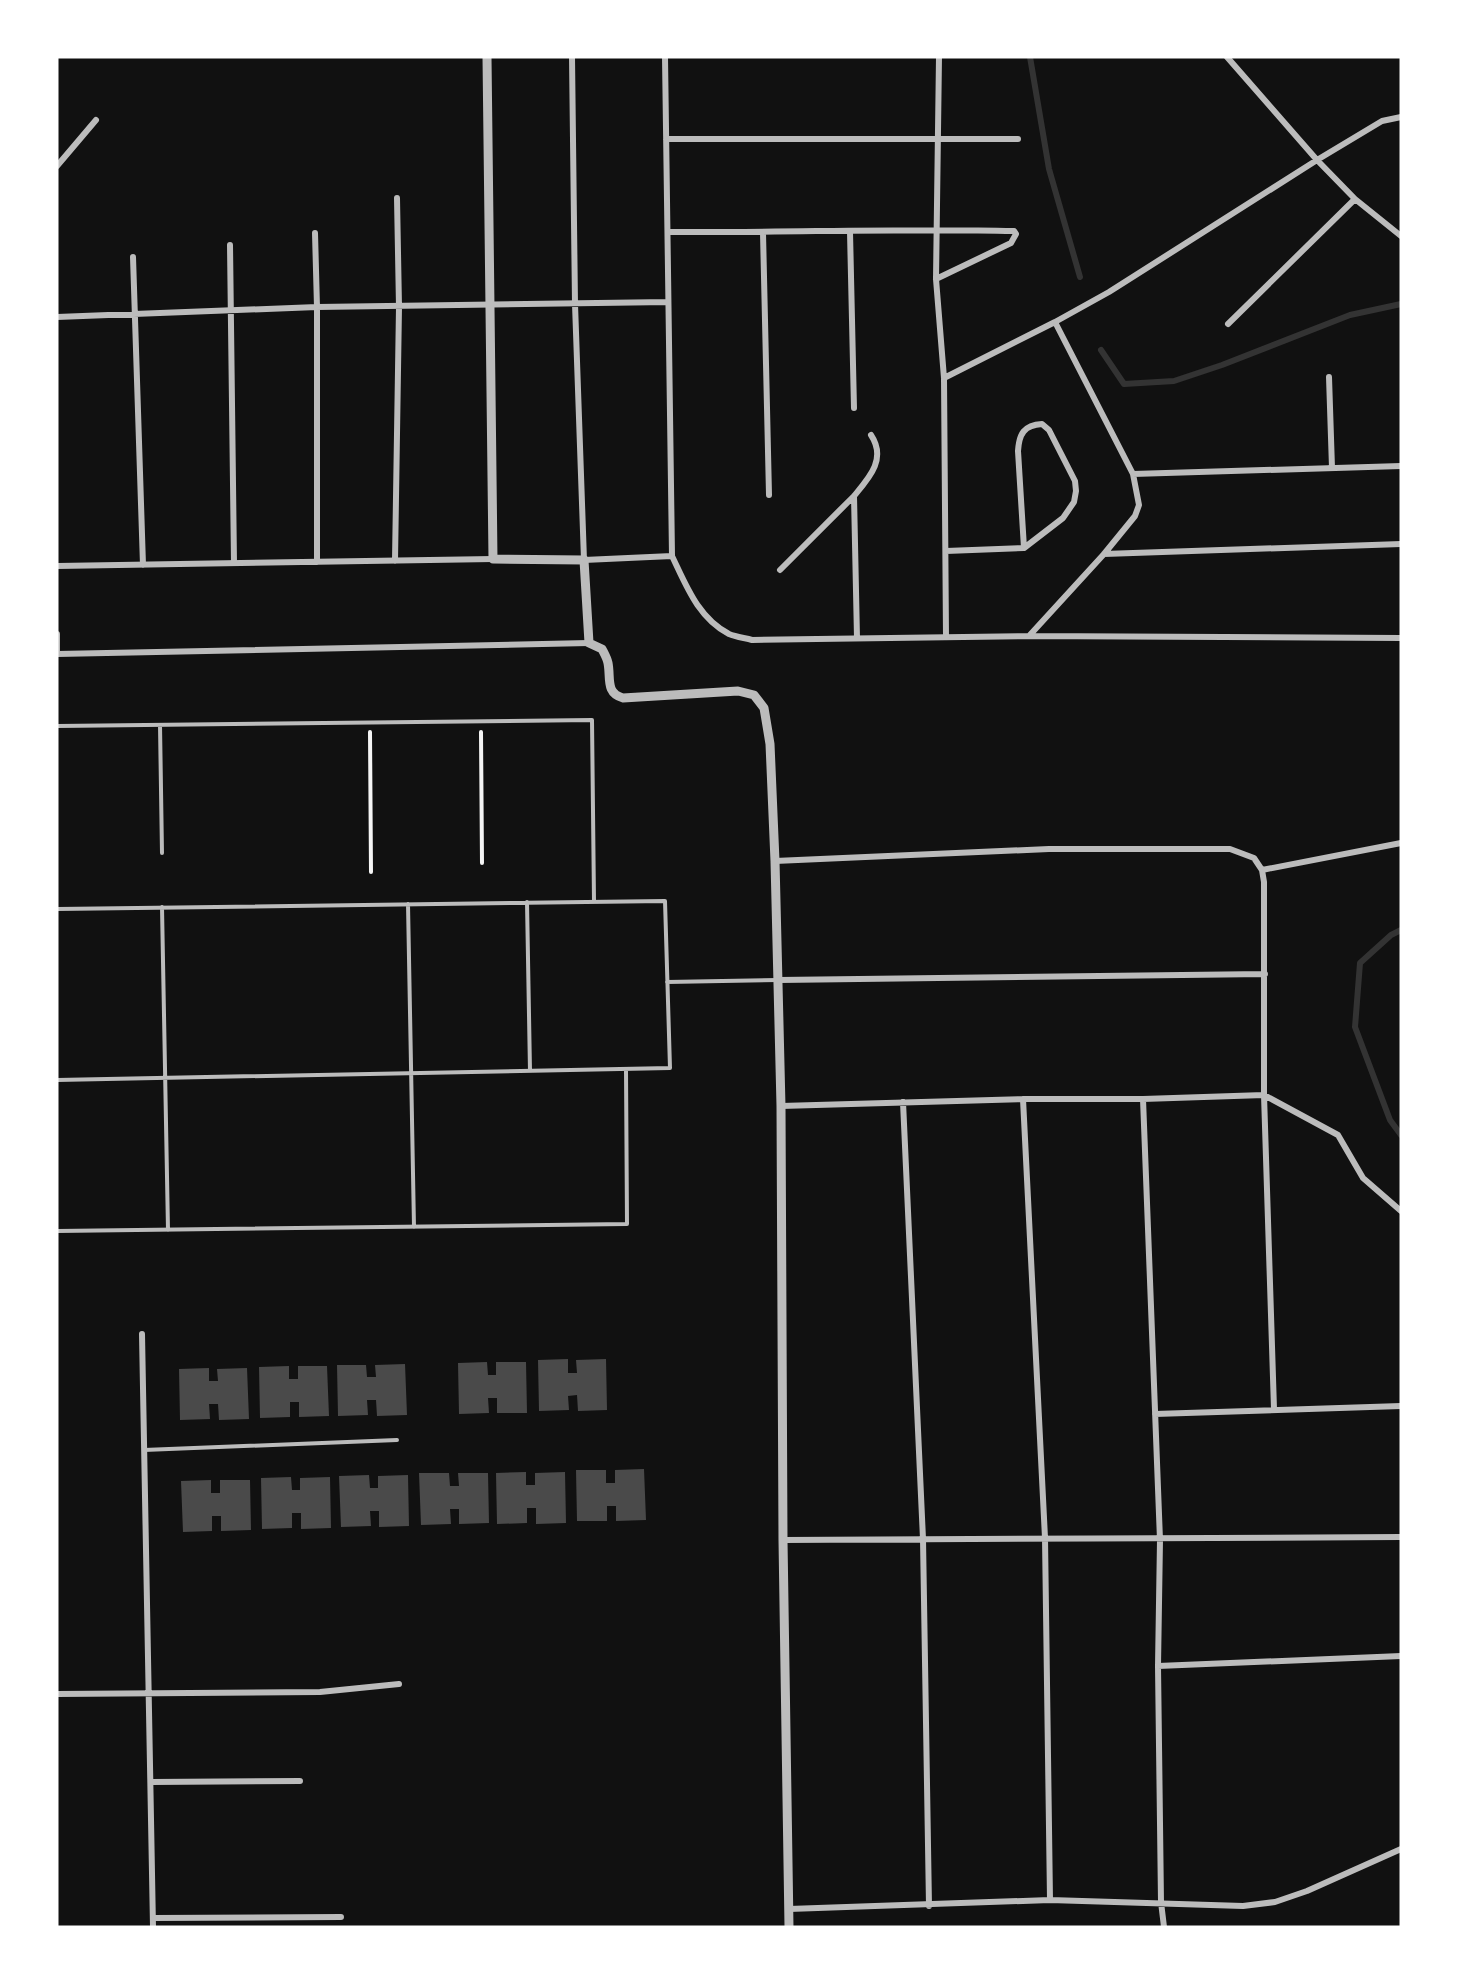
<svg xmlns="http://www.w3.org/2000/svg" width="1458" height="1984" font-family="'Work Sans',sans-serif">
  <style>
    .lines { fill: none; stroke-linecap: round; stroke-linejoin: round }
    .stream { stroke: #333; stroke-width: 6 }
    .building { fill: #4a4a4a }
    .path { stroke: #f5f5f5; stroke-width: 4 }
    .service { stroke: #bcbcbc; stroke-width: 4 }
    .minor { stroke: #bcbcbc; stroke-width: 6 }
    .tertiary { stroke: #bcbcbc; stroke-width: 9 }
  </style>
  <rect width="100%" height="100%" fill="#111"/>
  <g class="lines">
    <path class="stream" d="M1030 57 1049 169 1080 277
      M1101 350 1124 384 1174 381 1222 365 1350 315 1401 304
      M1401 930 1391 935 1360 963 1355 1027 1390 1120 1401 1135"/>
  </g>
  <path class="building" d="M568 1359V1373H577L576 1360 606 1359 607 1410 578 1411 577 1395 568 1396 569 1410 539 1411 538 1360Z
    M487 1362 488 1375H496V1362H526L527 1413H497V1398H488L489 1413 459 1414 458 1363Z
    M405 1364 407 1415 377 1416 376 1400H367L368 1415 338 1416 337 1365H366L367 1377H376L375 1365Z
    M289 1366V1379H298V1366H327L329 1416 299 1417V1402H290V1417L260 1418 259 1367Z
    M209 1368V1381H218L217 1369 247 1368 249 1419 219 1420 218 1404H209L210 1419 180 1420 179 1369Z
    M644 1469 646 1520 616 1521V1506H607V1521H577L576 1470H606V1483H615V1470Z
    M526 1472V1485H535V1473L565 1472 566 1523 536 1524V1508H527V1523L497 1524 496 1473Z
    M419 1473H449L450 1486H459L458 1473H488L489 1523 459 1524V1509H450L451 1524 421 1525Z
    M369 1475 370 1488H378V1476L408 1475 409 1526 379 1527V1511H370L371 1526 341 1527 339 1476Z
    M291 1477 292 1490H300V1478L330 1477 331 1528 301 1529V1513H292V1528L262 1529 261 1478Z
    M211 1480V1493H220V1480H250L251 1530 221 1531V1516H212V1531L183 1532 181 1481Z"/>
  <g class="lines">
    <path class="path" d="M370 732 371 872
      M481 732 482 863"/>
    <path class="service" d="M160 725 162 853
      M57 726 592 720 594 901
      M527 902 530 1071
      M408 904 414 1227
      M162 907 168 1230
      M57 909 665 901 670 1068 57 1080
      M667 982 778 980
      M57 1231 627 1224 626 1069
      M144 1450 397 1440"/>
    <path class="minor" d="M572 57 575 304 584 560 672 556
      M665 57 672 556C686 585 698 618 729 634 736 637 745 638 752 640L1029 636 1401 638
      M939 57 936 279 944 378 946 637
      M1227 57 1317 160 1355 199 1401 236
      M666 139H1018
      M57 166 96 120
      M668 232C783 233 899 228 1014 231L1016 234 1011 243 936 279
      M850 232 854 408
      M315 233 317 307V562
      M763 233 769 495
      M230 245 234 563
      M133 257 143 565
      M57 317 317 307 668 302
      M1228 324 1355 199
      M1329 377 1332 468
      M944 378 1055 322 1109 292 1317 160 1382 121 1401 117
      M1133 474 1401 466
      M854 496C869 478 887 459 871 435
      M946 551 1024 548 1063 518 1074 502 1076 491 1075 481 1049 430 1042 424C1024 425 1019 434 1018 451L1024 548
      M1104 554 1401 544
      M395 561 399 307 397 198
      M57 566 493 559
      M780 570 854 496 857 638
      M57 634V654
      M1029 636 1104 554 1135 516 1139 505 1133 474 1055 322
      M57 654 589 643
      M775 861 1049 849H1230L1254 858 1262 870 1264 882V1095L1274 1409
      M1262 870 1401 843
      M779 980 1265 974
      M1023 1099 1045 1538 1050 1900
      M1143 1099 1160 1540 1158 1666 1161 1902 1164 1927
      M903 1102 923 1539 929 1906
      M781 1106 1023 1099H1143L1264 1095 1338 1135 1363 1178 1401 1211
      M142 1334 153 1927
      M1155 1414 1401 1406
      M783 1540C989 1538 1195 1539 1401 1537
      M1158 1666 1401 1656
      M57 1694 320 1692 399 1684
      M151 1782 300 1781
      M789 1909 1050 1900 1243 1906 1275 1902 1307 1891 1401 1849
      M153 1918 341 1917"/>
    <path class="tertiary" d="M487 57 493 559 584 560 589 643 602 649C604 653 607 658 608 663 611 678 605 693 623 698L738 691 754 695 764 708 770 744 775 861 781 1106 783 1540 789 1927"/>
  </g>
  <rect width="1458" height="1984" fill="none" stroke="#ffffff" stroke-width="117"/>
</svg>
